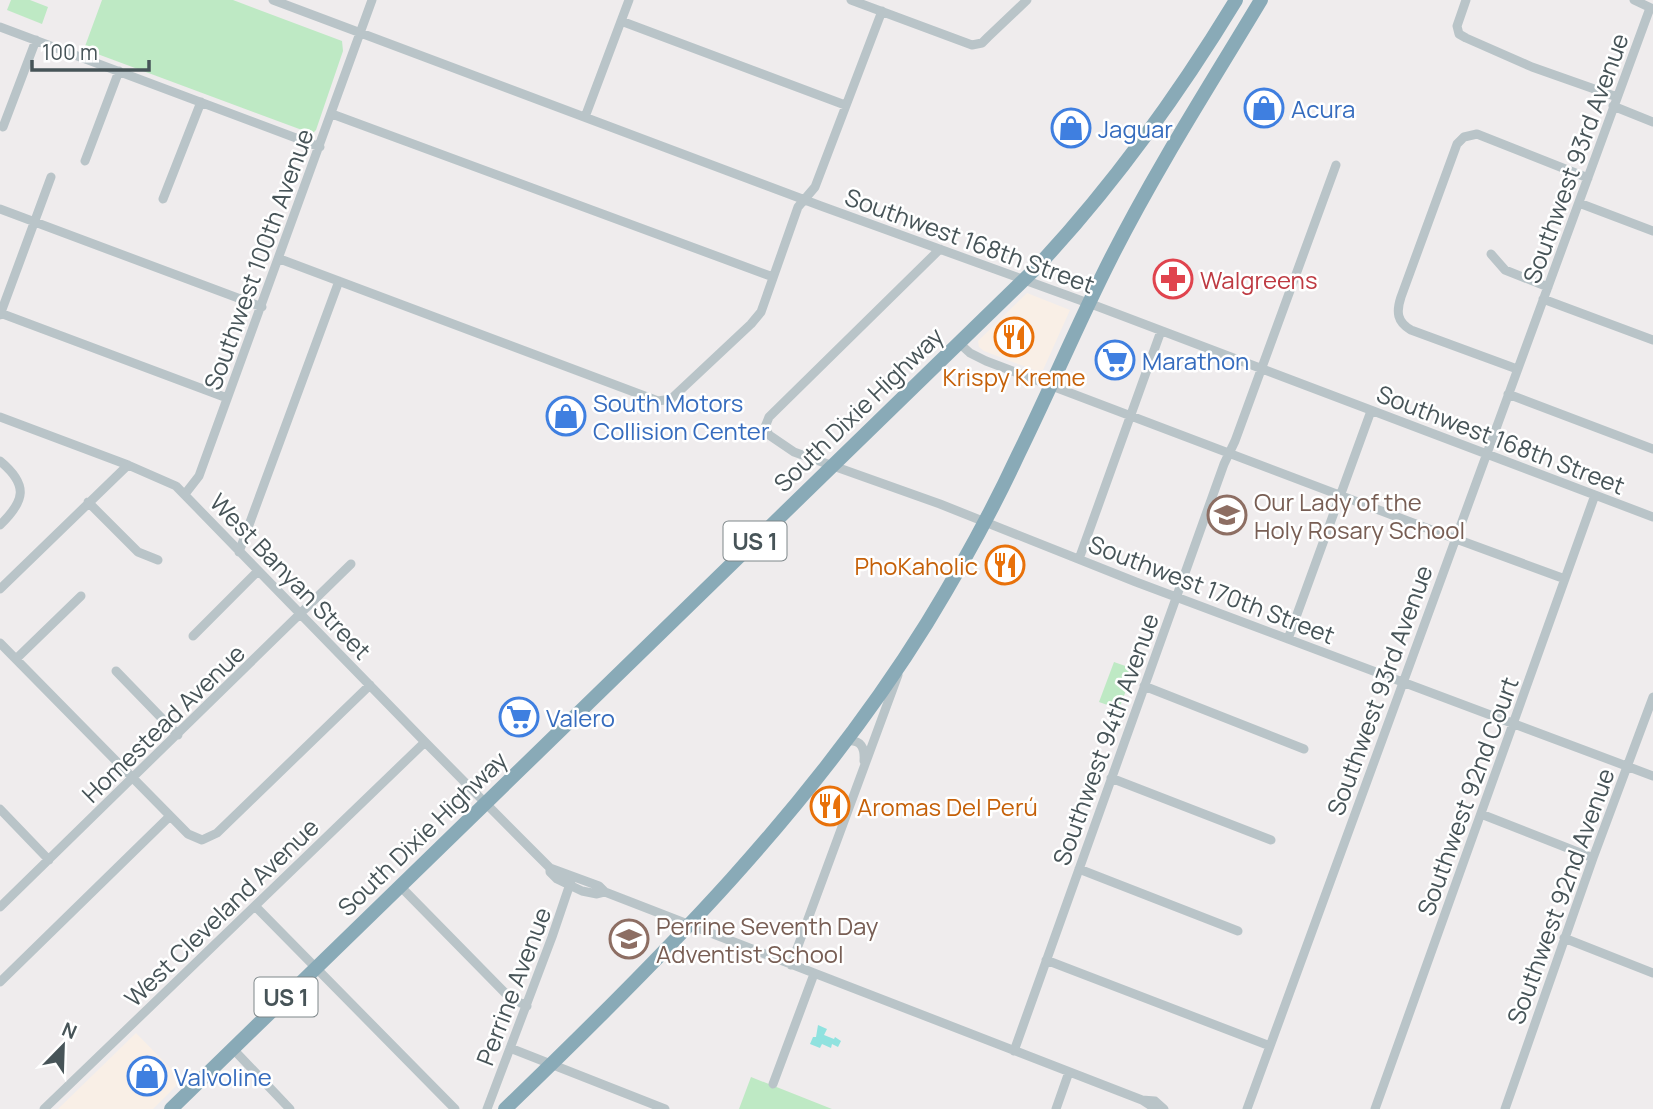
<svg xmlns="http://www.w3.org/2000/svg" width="1653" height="1109" font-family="Manrope,sans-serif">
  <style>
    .commercial { fill: #f9efe6 }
    .green { fill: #bee9c4 }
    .water { fill: #90e2df }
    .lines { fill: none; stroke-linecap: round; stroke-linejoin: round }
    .minor { stroke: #b9c4c8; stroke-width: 9 }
    .highway { stroke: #89aab7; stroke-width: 14 }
    .labels { text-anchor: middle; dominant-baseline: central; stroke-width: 5; stroke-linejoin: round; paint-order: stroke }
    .shield { fill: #fff; stroke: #7e878a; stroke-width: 2 }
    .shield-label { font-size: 23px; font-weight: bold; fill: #475458 }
    .shop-label { font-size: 24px; fill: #366cbe; stroke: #fff; text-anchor: start }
    .street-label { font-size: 24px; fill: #475458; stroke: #fff }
    .health-label { font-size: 24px; fill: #be3a42; stroke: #fff; text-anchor: start }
    .food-label { font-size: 24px; fill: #c56008; stroke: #fff }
    .education-label { font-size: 24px; fill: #785e54; stroke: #fff; text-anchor: start }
  </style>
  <rect width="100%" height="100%" fill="#efeced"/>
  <path class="commercial" d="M1027 293 1070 310 1043 370 1039 372 984 351 979 347 978 341Z
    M136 1033 182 1080 153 1109H58Z"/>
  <path class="green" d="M11 0H30L48 7 42 24 7 10Z
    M102 0H233L342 41 343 51 316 130 313 133 302 130 84 49Z
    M1114 662 1134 669 1119 709 1099 702Z
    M751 1077 832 1109H739Z"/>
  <path class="water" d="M818 1025 827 1029 824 1035 834 1039 835 1037 841 1041 838 1047 832 1044 831 1048 822 1044 820 1048 810 1044 813 1037H816Z"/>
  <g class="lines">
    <path class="minor" d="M273 0 821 206 1099 307 1653 517
      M851 0 972 45 982 43 988 37 1027 0
      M1466 0 1457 26 1459 34 1466 38 1532 67 1617 97
      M1634 0 1653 9
      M621 21 845 105
      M0 27 320 147
      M1613 106 1653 122
      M332 114 773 277
      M585 117 629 0
      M3 127 36 40
      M85 161 119 71
      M163 199 201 102
      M1579 203 1653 231
      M0 209 262 307
      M940 249 769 417 765 427 769 435 794 452 940 504 1136 582 1653 776
      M1491 254 1505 270 1548 287
      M280 259 658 401 671 399 751 324 761 312 798 207 815 187 882 11
      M1543 299 1653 340
      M0 313 227 398
      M0 315 51 177
      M959 343 970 353 986 361 1429 529 1565 579
      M1517 369 1411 330C1397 322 1396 312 1401 297L1457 144 1464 137 1477 134 1588 178
      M1508 394 1653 449
      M0 417 128 465 176 486 425 742 531 849 550 868V872L557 879 582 891 597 894 605 892 599 886 550 868
      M0 461C29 485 25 501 0 525
      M185 494 199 476 372 0
      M88 502 138 552 158 560
      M239 552 339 281
      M1079 559 1161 331
      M0 589 128 465
      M193 636 258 571
      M1288 639 1371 411
      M0 643 188 834 202 840 217 833 370 685
      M16 659 81 596
      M116 671 178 735
      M1144 686 1304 749
      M847 741C861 739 865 748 864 761
      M1111 778 1271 840
      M0 809 49 860
      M1481 814 1593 858
      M1079 869 1238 931
      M400 886 510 998 527 1006
      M605 892 1142 1100 1156 1109
      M255 906 455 1109
      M0 907 351 564
      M1564 938 1653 973
      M1046 960 1270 1046
      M791 965 898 675
      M0 982 170 816
      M510 1048 665 1109
      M233 1049 290 1109
      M1014 1051 1224 464 1235 441 1336 165
      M773 1084 814 974
      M1142 1100 1155 1101 1164 1109
      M44 1109 425 742
      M487 1109 552 937 571 881
      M1056 1109 1069 1072
      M1247 1109 1650 8
      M1375 1109 1595 495
      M1505 1109 1593 858 1653 697"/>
    <path class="highway" d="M171 1109 1035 269C1112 187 1177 97 1236 0
      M505 1109C660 960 813 807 927 623 960 569 991 513 1018 455 1050 390 1078 323 1111 258 1156 169 1210 85 1261 0"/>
  </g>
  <defs>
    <symbol id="shop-ring" viewBox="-11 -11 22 22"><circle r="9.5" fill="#fff" stroke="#3f7fe0" stroke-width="1.5"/><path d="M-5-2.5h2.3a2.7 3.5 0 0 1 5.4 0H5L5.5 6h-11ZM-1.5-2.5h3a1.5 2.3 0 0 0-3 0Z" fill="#3f7fe0"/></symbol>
    <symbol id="pharmacy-ring" viewBox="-11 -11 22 22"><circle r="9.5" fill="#fff" stroke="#e0444e" stroke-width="1.5"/><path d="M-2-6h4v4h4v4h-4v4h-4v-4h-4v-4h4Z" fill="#e0444e"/></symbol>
    <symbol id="restaurant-ring" viewBox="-11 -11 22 22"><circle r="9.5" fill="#fff" stroke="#e8710a" stroke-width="1.5"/><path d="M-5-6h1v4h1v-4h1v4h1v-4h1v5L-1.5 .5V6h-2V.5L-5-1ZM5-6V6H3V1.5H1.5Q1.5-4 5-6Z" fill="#e8710a"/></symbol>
    <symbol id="supermarket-ring" viewBox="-11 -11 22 22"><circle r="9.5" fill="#fff" stroke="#3f7fe0" stroke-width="1.5"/><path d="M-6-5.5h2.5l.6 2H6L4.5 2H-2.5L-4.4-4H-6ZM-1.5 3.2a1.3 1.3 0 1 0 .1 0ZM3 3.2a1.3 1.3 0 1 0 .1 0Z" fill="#3f7fe0"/></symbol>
    <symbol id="school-ring" viewBox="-11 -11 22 22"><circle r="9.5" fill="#fff" stroke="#8d6e63" stroke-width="1.5"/><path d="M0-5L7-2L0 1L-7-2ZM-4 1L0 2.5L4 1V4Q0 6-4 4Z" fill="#8d6e63"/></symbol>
  </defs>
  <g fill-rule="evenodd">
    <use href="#shop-ring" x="1242" y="86" width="44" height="44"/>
    <use href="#shop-ring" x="1049" y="106" width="44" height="44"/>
    <use href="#pharmacy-ring" x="1151" y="257" width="44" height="44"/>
    <use href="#restaurant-ring" x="992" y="315" width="44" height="44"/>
    <use href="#supermarket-ring" x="1093" y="338" width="44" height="44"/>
    <use href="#shop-ring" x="544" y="394" width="44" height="44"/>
    <use href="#school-ring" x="1205" y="493" width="44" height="44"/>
    <use href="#restaurant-ring" x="983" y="543" width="44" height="44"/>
    <use href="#supermarket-ring" x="497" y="695" width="44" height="44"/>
    <use href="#restaurant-ring" x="808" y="784" width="44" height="44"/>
    <use href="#school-ring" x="607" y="917" width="44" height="44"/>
    <use href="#shop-ring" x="125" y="1054" width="44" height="44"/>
  </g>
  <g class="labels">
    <g class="shield">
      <rect x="723.5" y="521.5" width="63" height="39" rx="5"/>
      <rect x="254.5" y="977.5" width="63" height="39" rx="5"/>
    </g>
    <g class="shield-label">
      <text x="755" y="541">US 1</text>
      <text x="286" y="997">US 1</text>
    </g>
    <g class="shop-label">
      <text x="1291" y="108">Acura</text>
      <text x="1098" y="128">Jaguar</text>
      <text x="1142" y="360">Marathon</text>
      <text x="593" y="402">South Motors<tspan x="593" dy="28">Collision Center</tspan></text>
      <text x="546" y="717">Valero</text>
      <text x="174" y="1076">Valvoline</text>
    </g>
    <g class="street-label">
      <text transform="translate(1575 158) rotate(-70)">Southwest 93rd Avenue</text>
      <text transform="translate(970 240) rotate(20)">Southwest 168th Street</text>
      <text transform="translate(258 259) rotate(-70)">Southwest 100th Avenue</text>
      <text transform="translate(858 409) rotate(-44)">South Dixie Highway</text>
      <text transform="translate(1501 439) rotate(21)">Southwest 168th Street</text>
      <text transform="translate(291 576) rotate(46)">West Banyan Street</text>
      <text transform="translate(1212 589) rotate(21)">Southwest 170th Street</text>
      <text transform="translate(1379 690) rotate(-70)">Southwest 93rd Avenue</text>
      <text transform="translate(163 723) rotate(-44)">Homestead Avenue</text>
      <text transform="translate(1105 739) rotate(-70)">Southwest 94th Avenue</text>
      <text transform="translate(1467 796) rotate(-70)">Southwest 92nd Court</text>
      <text transform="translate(422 833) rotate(-44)">South Dixie Highway</text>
      <text transform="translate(1560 896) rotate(-70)">Southwest 92nd Avenue</text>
      <text transform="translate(221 912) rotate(-44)">West Cleveland Avenue</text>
      <text transform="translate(513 986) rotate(-69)">Perrine Avenue</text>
    </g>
    <g class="health-label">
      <text x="1200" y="279">Walgreens</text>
    </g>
    <g class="food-label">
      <text x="1014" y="376">Krispy Kreme</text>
      <text x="978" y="565" text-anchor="end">PhoKaholic</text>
      <text x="857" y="806" text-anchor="start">Aromas Del Perú</text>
    </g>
    <g class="education-label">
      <text x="1254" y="501">Our Lady of the<tspan x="1254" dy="28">Holy Rosary School</tspan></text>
      <text x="656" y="925">Perrine Seventh Day<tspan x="656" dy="28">Adventist School</tspan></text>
    </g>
  </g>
  <g transform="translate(63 1046) rotate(23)" stroke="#ffffff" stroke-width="5" paint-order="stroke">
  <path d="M0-5L12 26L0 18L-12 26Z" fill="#475458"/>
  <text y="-10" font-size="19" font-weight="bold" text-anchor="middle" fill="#475458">N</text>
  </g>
  <path d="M32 60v10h117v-10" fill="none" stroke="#475458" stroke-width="3.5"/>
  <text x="42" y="60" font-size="21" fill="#475458" stroke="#ffffff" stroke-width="5" paint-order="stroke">100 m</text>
</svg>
